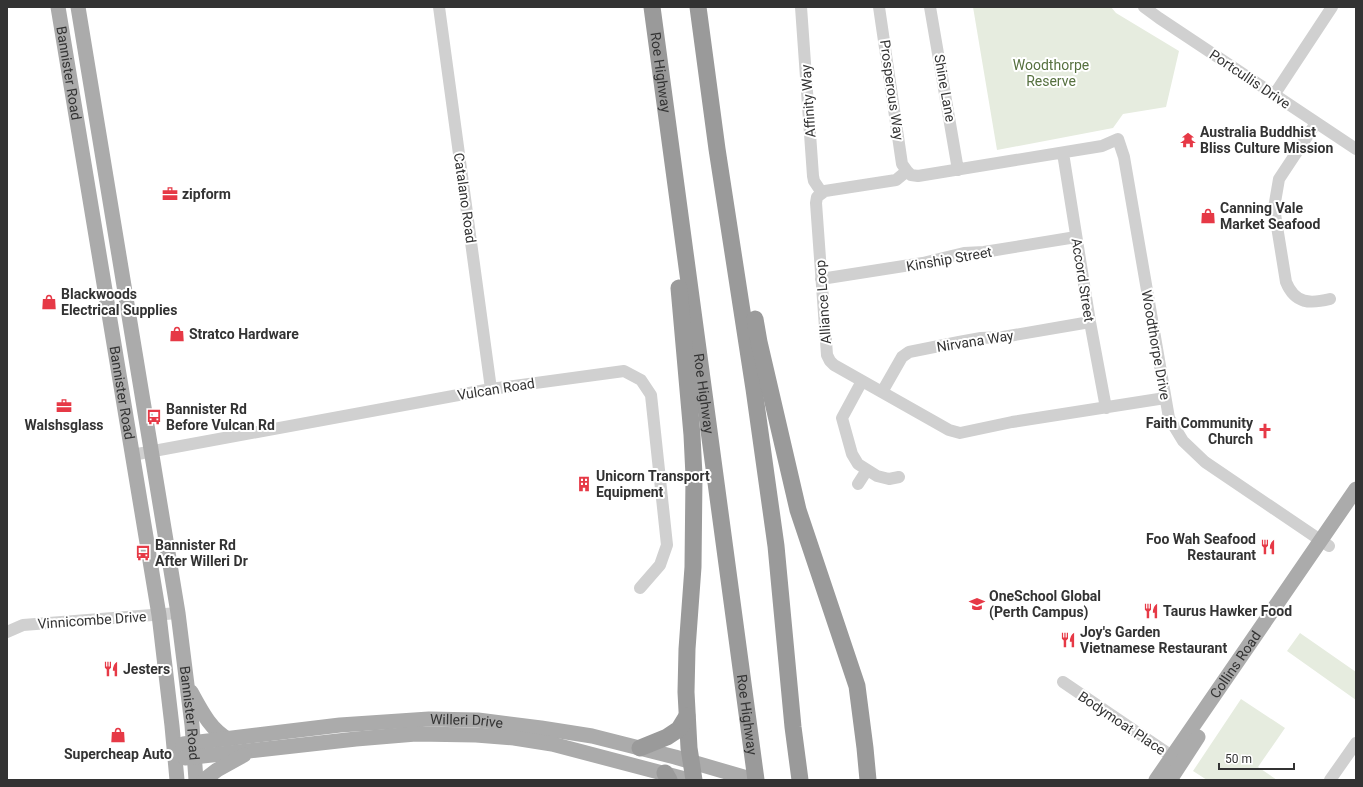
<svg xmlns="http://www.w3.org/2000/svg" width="1363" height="787" font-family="Roboto,sans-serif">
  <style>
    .green { fill: #e6ecdf }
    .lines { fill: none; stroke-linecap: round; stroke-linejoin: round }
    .minor { stroke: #d0d0d0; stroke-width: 12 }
    .major { stroke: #ababab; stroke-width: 15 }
    .highway { stroke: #9a9a9a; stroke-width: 17 }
    .labels { text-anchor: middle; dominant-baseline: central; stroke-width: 4; stroke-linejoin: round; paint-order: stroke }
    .park-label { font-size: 14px; fill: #56703f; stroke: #fff }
    .street-label { font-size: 14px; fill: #333; stroke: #fff }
    .poi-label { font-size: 14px; font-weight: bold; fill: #333; stroke: #fff; text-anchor: start }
  </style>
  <rect width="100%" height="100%" fill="#fff"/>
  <path class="green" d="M973 7H1111L1116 13 1179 51 1166 107 1123 114 1113 128 997 150Z
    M1300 633 1356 672V700L1287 651Z
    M1241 699 1285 728 1258 767 1277 780H1207L1193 771Z"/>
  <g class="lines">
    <path class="minor" d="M439 7 491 389
      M801 7 813 176 814 181 822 193
      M879 7 902 164 907 171
      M930 7 958 170
      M1144 7 1159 18 1356 149
      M1274 95 1332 7
      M1316 123 1279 179 1274 208 1286 282C1295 304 1310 304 1330 299
      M1063 153 1090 322 1106 408
      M821 279 923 263 964 253 984 252 1076 237
      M862 381 842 418 852 454 858 464 877 476 889 479 899 477
      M882 392 902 357 909 352 959 342 981 338 1003 337 1090 322
      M1165 398 1012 422 960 433 949 430 834 365 830 361 827 355 816 203 817 197 825 191 896 180 907 171 911 175 918 176 1102 146 1118 139 1124 157 1169 418 1183 441 1205 462 1329 546
      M132 455 491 389 624 371 641 380 651 395 667 545 660 565 640 588
      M858 484 867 470
      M7 632 23 625 178 613
      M1063 682 1179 761
      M1330 780 1356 743"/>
    <g class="major">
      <path id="s1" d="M58 7 159 615 172 726 177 780"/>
      <path id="s2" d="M78 7 178 613 192 725 196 780"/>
      <path d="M191 692C201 710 210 729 228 739"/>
      <path id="s3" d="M183 744 340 725 429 719 478 720 541 728 592 736 675 757 754 780"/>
      <path d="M185 758 356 739 416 734 476 735 514 738 552 744 689 780"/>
      <path d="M204 780 217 770 244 755"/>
      <path id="s4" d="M1156 780 1356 489"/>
      <path d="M1170 780 1198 737"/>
    </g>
    <g class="highway">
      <path id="s5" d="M652 7 756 780"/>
      <path d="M698 7 717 149 754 389 776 546 793 727 800 780"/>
      <path d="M679 288 692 435 694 476 693 567 687 649 686 692 689 748 694 780"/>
      <path d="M755 319 759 342 798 510 857 686 865 748 868 780"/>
      <path d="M640 748 667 737 679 729 687 716"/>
      <path d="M665 773 669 780"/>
    </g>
  </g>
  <defs>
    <symbol id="temple-bare" viewBox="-9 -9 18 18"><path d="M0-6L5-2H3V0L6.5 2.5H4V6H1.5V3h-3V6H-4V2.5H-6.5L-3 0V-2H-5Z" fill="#e63946" stroke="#fff" stroke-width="2.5" paint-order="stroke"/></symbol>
    <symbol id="office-bare" viewBox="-9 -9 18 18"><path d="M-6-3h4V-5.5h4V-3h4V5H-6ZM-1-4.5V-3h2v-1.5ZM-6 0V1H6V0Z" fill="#e63946" stroke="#fff" stroke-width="2.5" paint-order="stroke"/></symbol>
    <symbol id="shop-bare" viewBox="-9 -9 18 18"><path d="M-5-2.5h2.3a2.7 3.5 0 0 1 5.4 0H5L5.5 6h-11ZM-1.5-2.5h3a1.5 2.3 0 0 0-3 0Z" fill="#e63946" stroke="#fff" stroke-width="2.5" paint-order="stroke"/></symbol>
    <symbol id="bus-bare" viewBox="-9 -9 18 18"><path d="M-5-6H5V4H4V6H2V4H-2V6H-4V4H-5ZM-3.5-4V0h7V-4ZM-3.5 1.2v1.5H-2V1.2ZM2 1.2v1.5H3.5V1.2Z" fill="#e63946" stroke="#fff" stroke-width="2.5" paint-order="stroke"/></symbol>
    <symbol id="church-bare" viewBox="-9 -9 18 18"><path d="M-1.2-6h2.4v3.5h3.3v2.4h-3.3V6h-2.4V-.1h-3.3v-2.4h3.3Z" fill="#e63946" stroke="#fff" stroke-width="2.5" paint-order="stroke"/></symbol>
    <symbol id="building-bare" viewBox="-9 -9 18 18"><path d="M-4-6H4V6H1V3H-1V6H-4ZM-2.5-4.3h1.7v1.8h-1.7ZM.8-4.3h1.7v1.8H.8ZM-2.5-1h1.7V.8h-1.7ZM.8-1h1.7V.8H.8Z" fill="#e63946" stroke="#fff" stroke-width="2.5" paint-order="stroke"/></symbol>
    <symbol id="restaurant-bare" viewBox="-9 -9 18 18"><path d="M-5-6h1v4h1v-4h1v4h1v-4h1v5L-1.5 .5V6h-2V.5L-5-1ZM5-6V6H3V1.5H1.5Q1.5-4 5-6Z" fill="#e63946" stroke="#fff" stroke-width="2.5" paint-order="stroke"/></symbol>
    <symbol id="school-bare" viewBox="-9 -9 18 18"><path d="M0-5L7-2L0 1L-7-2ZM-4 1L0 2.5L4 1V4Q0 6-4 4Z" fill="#e63946" stroke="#fff" stroke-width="2.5" paint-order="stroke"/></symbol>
  </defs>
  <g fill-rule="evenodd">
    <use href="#temple-bare" x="1177" y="129" width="22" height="22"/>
    <use href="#office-bare" x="159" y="183" width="22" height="22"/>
    <use href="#shop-bare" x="1197" y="205" width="22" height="22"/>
    <use href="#shop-bare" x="38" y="291" width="22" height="22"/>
    <use href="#shop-bare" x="166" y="323" width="22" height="22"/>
    <use href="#office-bare" x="53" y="395" width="22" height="22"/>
    <use href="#bus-bare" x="143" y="406" width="22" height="22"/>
    <use href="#church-bare" x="1254" y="420" width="22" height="22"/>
    <use href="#building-bare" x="573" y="473" width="22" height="22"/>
    <use href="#restaurant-bare" x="1257" y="536" width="22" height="22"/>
    <use href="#bus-bare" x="132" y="542" width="22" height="22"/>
    <use href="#school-bare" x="966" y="593" width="22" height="22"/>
    <use href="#restaurant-bare" x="1140" y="600" width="22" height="22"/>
    <use href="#restaurant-bare" x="1057" y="629" width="22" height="22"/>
    <use href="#restaurant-bare" x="100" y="658" width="22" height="22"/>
    <use href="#shop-bare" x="107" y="724" width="22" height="22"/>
  </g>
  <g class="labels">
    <g class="park-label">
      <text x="1051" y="65">Woodthorpe<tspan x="1051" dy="16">Reserve</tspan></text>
    </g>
    <g class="street-label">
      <text stroke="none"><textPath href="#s5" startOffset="66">Roe Highway</textPath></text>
      <text stroke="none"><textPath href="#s1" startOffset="67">Bannister Road</textPath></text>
      <text transform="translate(1250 79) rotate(34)">Portcullis Drive</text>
      <text transform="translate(945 88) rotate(80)">Shine Lane</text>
      <text transform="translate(892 90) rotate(82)">Prosperous Way</text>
      <text transform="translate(808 101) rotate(-94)">Affinity Way</text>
      <text transform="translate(465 198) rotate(82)">Catalano Road</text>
      <text transform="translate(949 259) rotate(-10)">Kinship Street</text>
      <text transform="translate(1083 280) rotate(81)">Accord Street</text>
      <text transform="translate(823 302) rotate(-94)">Alliance Loop</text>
      <text transform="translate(975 341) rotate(-9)">Nirvana Way</text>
      <text transform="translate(1156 345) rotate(80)">Woodthorpe Drive</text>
      <text transform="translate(496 389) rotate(-9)">Vulcan Road</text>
      <text stroke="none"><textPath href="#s1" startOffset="391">Bannister Road</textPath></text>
      <text stroke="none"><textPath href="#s5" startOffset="390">Roe Highway</textPath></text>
      <text transform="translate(92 620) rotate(-4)">Vinnicombe Drive</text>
      <text stroke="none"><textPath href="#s4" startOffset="140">Collins Road</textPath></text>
      <text stroke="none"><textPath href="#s2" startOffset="715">Bannister Road</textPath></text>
      <text stroke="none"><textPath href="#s5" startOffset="714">Roe Highway</textPath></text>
      <text stroke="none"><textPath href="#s3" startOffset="285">Willeri Drive</textPath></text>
      <text transform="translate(1122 723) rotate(34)">Bodymoat Place</text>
    </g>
    <g class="poi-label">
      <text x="1200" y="132">Australia Buddhist<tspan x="1200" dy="16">Bliss Culture Mission</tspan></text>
      <text x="182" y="194">zipform</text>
      <text x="1220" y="208">Canning Vale<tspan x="1220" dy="16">Market Seafood</tspan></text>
      <text x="61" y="294">Blackwoods<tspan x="61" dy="16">Electrical Supplies</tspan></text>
      <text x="189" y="334">Stratco Hardware</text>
      <text x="166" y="409">Bannister Rd<tspan x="166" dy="16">Before Vulcan Rd</tspan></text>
      <text x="1253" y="423" text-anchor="end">Faith Community<tspan x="1253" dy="16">Church</tspan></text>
      <text x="64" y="425" text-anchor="middle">Walshsglass</text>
      <text x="596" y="476">Unicorn Transport<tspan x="596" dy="16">Equipment</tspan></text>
      <text x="1256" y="539" text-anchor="end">Foo Wah Seafood<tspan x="1256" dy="16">Restaurant</tspan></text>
      <text x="155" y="545">Bannister Rd<tspan x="155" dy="16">After Willeri Dr</tspan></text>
      <text x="989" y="596">OneSchool Global<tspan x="989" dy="16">(Perth Campus)</tspan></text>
      <text x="1163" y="611">Taurus Hawker Food</text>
      <text x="1080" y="632">Joy's Garden<tspan x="1080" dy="16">Vietnamese Restaurant</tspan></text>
      <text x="123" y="669">Jesters</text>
      <text x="118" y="754" text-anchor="middle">Supercheap Auto</text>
    </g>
  </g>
  <rect width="1363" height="787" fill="none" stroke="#333333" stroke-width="16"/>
  <path d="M1219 763v6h75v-6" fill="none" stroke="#333333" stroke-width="2"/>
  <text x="1225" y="763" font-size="12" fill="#333333" stroke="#ffffff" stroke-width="3" paint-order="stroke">50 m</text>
</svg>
